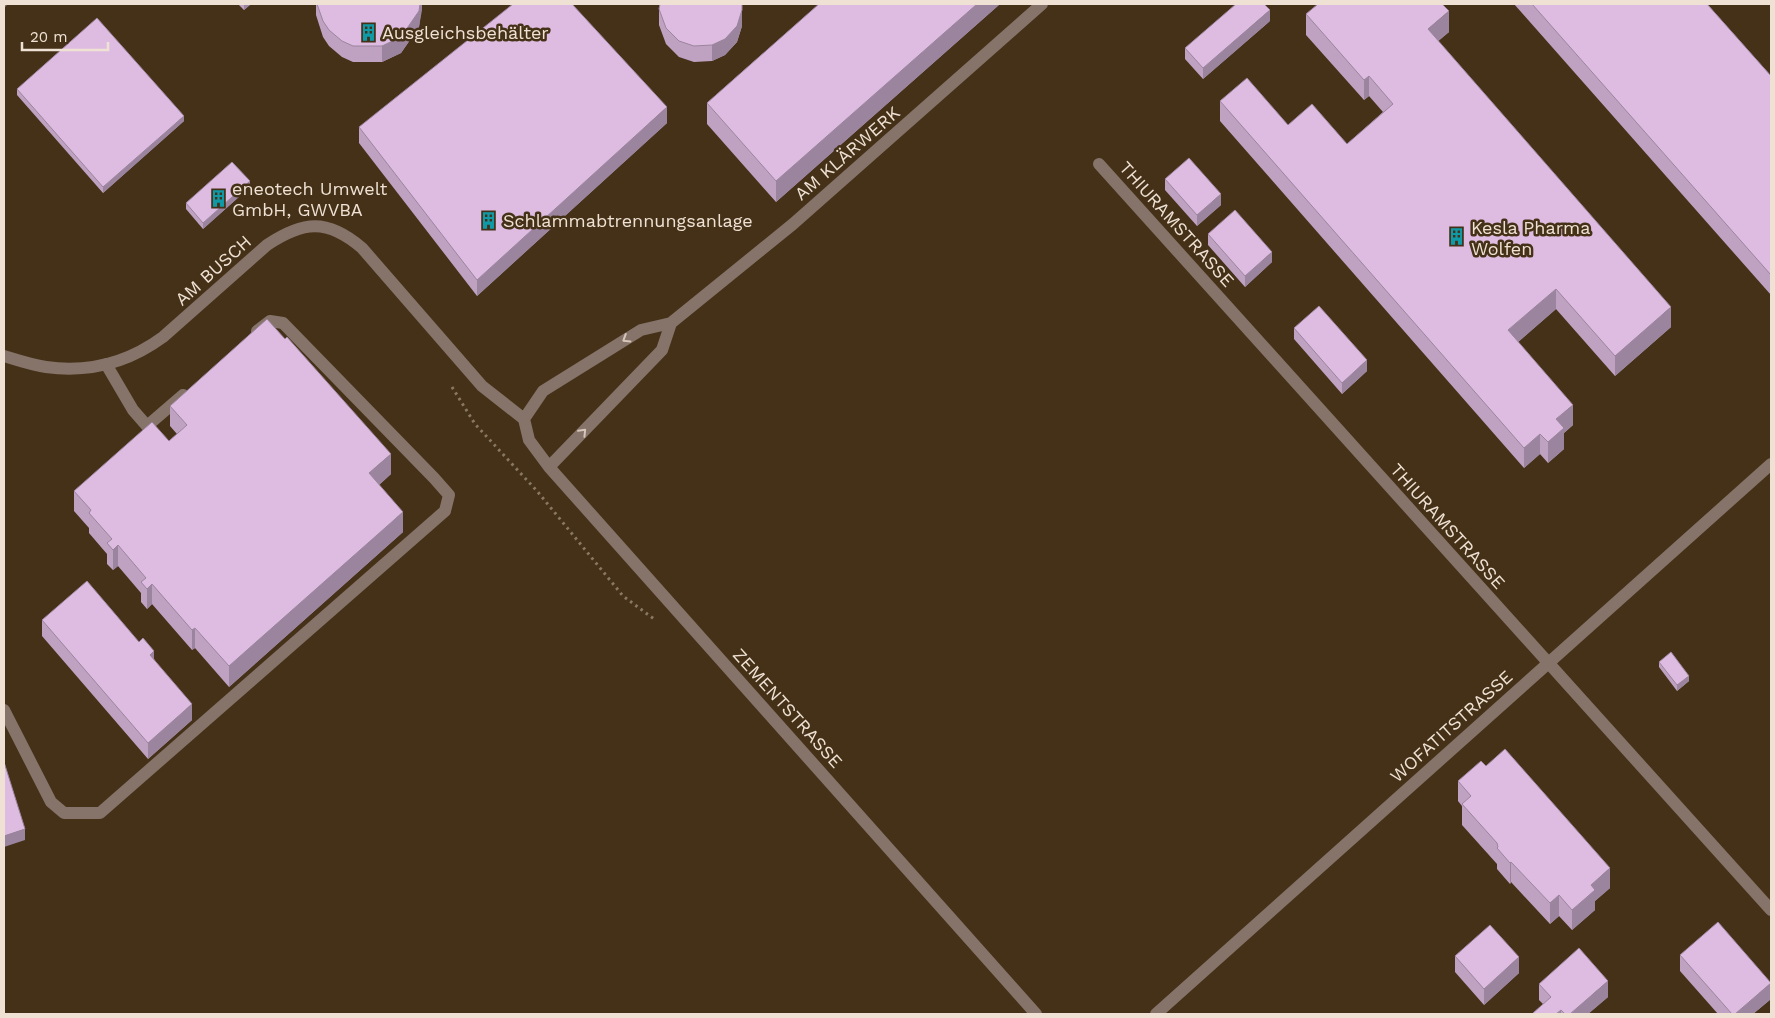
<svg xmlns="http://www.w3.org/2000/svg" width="1775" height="1018" font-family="'Work Sans',sans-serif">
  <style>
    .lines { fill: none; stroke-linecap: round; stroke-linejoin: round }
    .path { stroke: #897863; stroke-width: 3; stroke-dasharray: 2.5 4; stroke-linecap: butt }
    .minor { stroke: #867369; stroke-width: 12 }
    .wall { fill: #bfa2c2 }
    .shaded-wall { fill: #9b849e }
    .building { fill: #debce1; stroke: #9b849e }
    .oneway { stroke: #d5c6b9 }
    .labels { text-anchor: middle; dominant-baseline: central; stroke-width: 5; stroke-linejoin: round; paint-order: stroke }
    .poi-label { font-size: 18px; fill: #efe2d4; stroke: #453118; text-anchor: start }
    .street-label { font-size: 18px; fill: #efe2d4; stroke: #453118 }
  </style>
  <rect width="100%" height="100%" fill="#453118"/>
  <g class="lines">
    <path class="path" d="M4 6 6 4
      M452 387 475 424 537 491 623 596 654 619"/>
    <path class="minor" d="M1099 164 1771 910
      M4 356C17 360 32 365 46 367 89 373 129 362 163 337L267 245C303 221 327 218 362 248L482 386 524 419
      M106 364 133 410 147 426 183 395
      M524 419 529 440 549 467 1036 1014
      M524 419 543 391 641 330 671 323 793 224 1042 4
      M549 467 662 350 671 323
      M4 710 51 802 64 813H100L445 511 449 495 434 478 283 323 270 321 257 331
      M1156 1014 1771 464"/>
  </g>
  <path class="wall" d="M238 4H251L244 10Z
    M316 4H422L419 27 401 53 382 62H353L342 57 329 46 323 37 316 15Z
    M819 4H1000L776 202 707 124V103Z
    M1514 4H1707L1771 76V295Z
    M659 9 742 26 737 42 725 55 712 61 694 62 679 57 666 44 659 25Z
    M1306 14 1449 32 1438 41 1671 327 1615 376 1556 309 1518 342 1573 425 1564 433V449L1548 463 1540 454 1524 468 1220 121V101L1288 125 1347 144 1383 112 1369 96 1364 100 1306 35Z
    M1270 21 1203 79 1185 59V48Z
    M17 89 184 121 103 193 17 95Z
    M667 123 477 296 359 143V127Z
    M1165 179 1221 205 1197 226 1165 190Z
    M250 187 203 229 186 209V203Z
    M1208 234 1272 262 1245 287 1208 245Z
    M1294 328 1367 371 1342 394 1294 339Z
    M170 406 391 474 379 485 403 532 229 687 195 648 192 650 152 604 147 609 141 602V593L118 566 113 570 107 564V554L89 533V528L74 511V491L169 441 177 434 170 426Z
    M42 620 154 659 192 720 148 759 42 636Z
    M1659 662 1689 681 1677 691 1659 667Z
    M1458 781 1610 888 1595 901V910L1572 930 1559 916 1550 924 1511 882 1510 884 1497 869V864L1462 825V806L1458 801Z
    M1680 955 1771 999 1753 1014H1718L1680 971Z
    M1455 956 1519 973 1484 1005 1455 972Z
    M1539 984 1608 997 1588 1014H1532L1543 1004 1539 1000Z"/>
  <path class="shaded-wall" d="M244 4H251L244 10Z
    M420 4H422V10L419 27 401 53 382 62V46Z
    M977 4H1000L776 202V181Z
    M742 10V26L737 42 725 55 712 61V45Z
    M1270 10V21L1203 79V68Z
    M1449 11V32L1428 50V29Z
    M1369 76V96L1364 100V80Z
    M667 107V123L477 296V280Z
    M184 116V121L103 193V187Z
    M250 181V187L203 229V223Z
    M1221 194V205L1197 226V215Z
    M1272 252V262L1245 287V276Z
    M1556 289V309L1508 351V330Z
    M1671 307V327L1615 376V356Z
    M1367 360V371L1342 394V383Z
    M1573 405V425L1564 433V449L1548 463V442L1556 419Z
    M1540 434V454L1524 468V448Z
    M391 454V474L369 494V473Z
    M403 512V532L229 687V666Z
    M118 545V566L113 570V550Z
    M152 584V604L147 609V589Z
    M195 628V648L192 650V630Z
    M154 651V667L150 655Z
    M1689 676V681L1677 691V685Z
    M192 704V720L148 759V743Z
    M25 829V840L4 847V836Z
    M1511 862V882L1510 884V863Z
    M1610 868V888L1595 901V910L1572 930V910L1591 885Z
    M1559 895V916L1550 924V903Z
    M1519 957V973L1484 1005V989Z
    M1608 981V997L1588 1014H1570Z
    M1771 983V999L1753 1014H1735Z
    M1561 1010V1014H1556Z"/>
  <path class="building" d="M317 4H420L419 11 401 37 382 46H353L342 41 329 30 323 21Z
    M513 4H572L667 107 477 280 359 127Z
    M660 4H742V10L737 26 725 39 712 45 694 46 679 41 666 28 659 9Z
    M819 4H977L776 181 707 103Z
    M1236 4H1264L1270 10 1203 68 1185 48Z
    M1318 4H1442L1449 11 1428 29 1671 307 1615 356 1556 289 1508 330 1573 405 1556 419 1564 428 1548 442 1540 434 1524 448 1220 101 1247 78 1288 125 1312 104 1347 144 1393 104 1369 76 1364 80 1306 14Z
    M1532 4H1707L1771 76V275Z
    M97 18 184 116 103 187 17 89Z
    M1189 158 1221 194 1197 215 1165 179Z
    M232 162 250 181 203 223 186 203Z
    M1235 210 1272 252 1245 276 1208 234Z
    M1319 306 1367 360 1342 383 1294 328Z
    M267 319 285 339 287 337 391 454 369 473 403 512 229 666 195 628 192 630 152 584 147 589 141 582 146 578 118 545 113 550 107 543 112 539 89 513 91 510 74 491 152 422 169 441 187 425 170 406Z
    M87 581 139 642 143 638 154 651 150 655 192 704 148 743 42 620Z
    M1671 652 1689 676 1677 685 1659 662Z
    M1505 749 1610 868 1591 885 1595 890 1572 910 1559 895 1550 903 1511 862 1510 863 1497 848 1498 847 1497 843 1462 804 1471 796 1458 781 1481 761 1486 766Z
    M4 762 25 829 4 836Z
    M1718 922 1771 983 1735 1014H1732L1680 955Z
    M1490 925 1519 957 1484 989 1455 956Z
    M1579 948 1608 981 1570 1014H1565L1561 1010 1556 1014H1532L1551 997 1539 984Z"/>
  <defs><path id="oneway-chevron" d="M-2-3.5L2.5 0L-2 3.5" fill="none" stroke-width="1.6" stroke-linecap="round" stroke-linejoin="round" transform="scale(1.25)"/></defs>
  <g class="oneway">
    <use href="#oneway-chevron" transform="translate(626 339) rotate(148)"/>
    <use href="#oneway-chevron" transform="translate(583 432) rotate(-46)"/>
  </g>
  <defs>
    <symbol id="building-bare" viewBox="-9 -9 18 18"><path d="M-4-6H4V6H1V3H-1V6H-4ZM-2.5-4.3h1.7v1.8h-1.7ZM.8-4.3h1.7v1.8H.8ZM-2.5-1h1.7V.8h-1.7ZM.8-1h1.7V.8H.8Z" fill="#0f9aa8" stroke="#453118" stroke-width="2.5" paint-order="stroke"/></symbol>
  </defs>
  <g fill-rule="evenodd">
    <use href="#building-bare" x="356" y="20" width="25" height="25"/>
    <use href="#building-bare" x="206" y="186" width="25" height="25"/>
    <use href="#building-bare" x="476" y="208" width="25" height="25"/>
    <use href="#building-bare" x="1444" y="224" width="25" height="25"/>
  </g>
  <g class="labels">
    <g class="poi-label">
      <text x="382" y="32">Ausgleichsbehälter</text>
      <text x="232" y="188">eneotech Umwelt<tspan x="232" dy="21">GmbH, GWVBA</tspan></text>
      <text x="503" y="220">Schlammabtrennungsanlage</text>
      <text x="1471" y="227">Kesla Pharma<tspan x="1471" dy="21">Wolfen</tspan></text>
    </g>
    <g class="street-label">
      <text transform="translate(847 153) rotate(-41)">AM KLÄRWERK</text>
      <text transform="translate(1177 224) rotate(48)">THIURAMSTRASSE</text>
      <text transform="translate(213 270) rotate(-42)">AM BUSCH</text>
      <text transform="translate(1448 526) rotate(48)">THIURAMSTRASSE</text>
      <text transform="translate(788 708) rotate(48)">ZEMENTSTRASSE</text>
      <text transform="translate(1451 726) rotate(-42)">WOFATITSTRASSE</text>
    </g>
  </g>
  <rect width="1775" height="1018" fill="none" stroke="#efe2d4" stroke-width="10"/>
  <path d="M22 42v8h86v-8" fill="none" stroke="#efe2d4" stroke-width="2.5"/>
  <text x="30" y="42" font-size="15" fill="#efe2d4" stroke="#453118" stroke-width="4" paint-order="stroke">20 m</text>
</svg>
